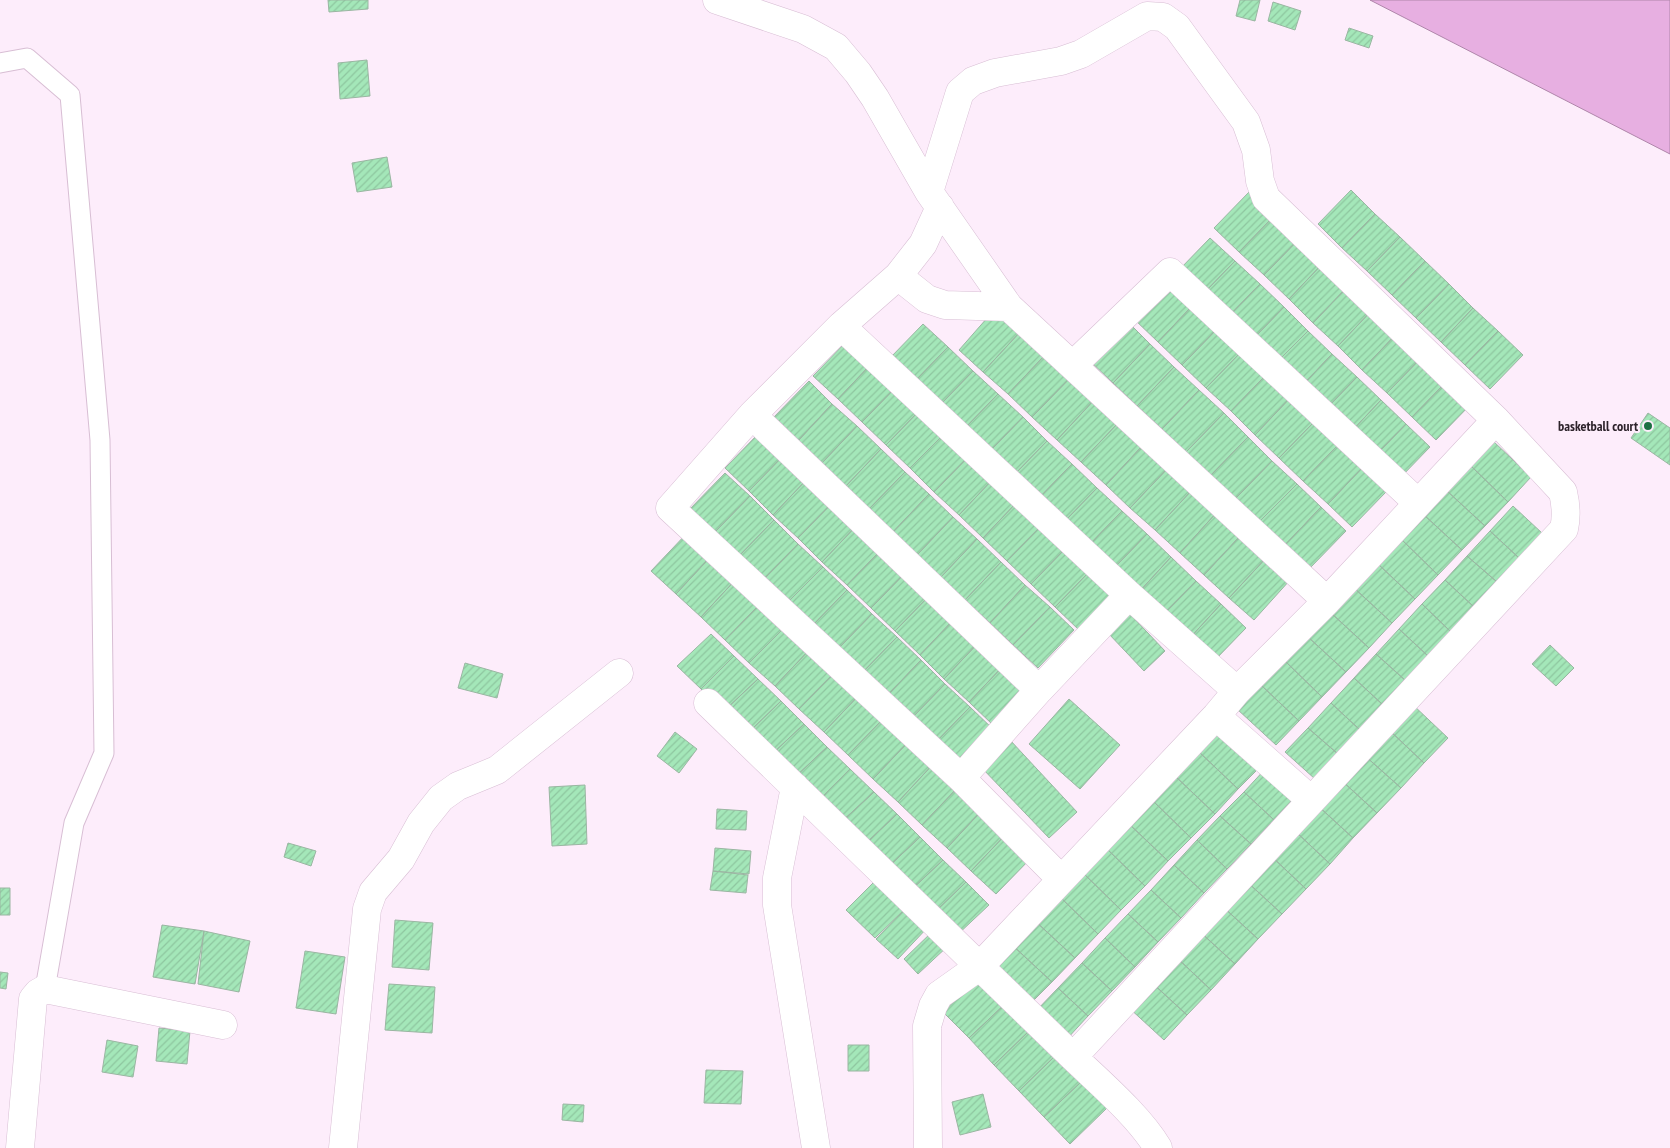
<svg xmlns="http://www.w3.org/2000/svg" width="1670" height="1148" font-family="'PT Sans Narrow',sans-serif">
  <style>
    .water { fill: #e7afe1; stroke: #af85aa }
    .building { fill: url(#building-hatch); stroke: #9ab6a2 }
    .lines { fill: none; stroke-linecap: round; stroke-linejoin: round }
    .service-casing { stroke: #d8bed4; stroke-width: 21 }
    .minor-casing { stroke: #d8bed4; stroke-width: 29 }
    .service { stroke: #fff; stroke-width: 19 }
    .minor { stroke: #fff; stroke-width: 28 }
    .poi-dot { fill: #1c7042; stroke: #fdedfb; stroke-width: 2 }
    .labels { text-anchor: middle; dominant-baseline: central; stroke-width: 4.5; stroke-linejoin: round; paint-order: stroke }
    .poi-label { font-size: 14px; font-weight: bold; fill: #2d232b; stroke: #fdedfb; text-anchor: end }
  </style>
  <defs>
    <pattern id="building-hatch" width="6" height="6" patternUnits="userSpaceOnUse" patternTransform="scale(1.25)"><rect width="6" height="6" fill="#a4e7b9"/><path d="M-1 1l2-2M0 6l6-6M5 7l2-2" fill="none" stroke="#8ec69f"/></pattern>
  </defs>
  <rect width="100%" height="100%" fill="#fdedfb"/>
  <path class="water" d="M1370 0H1670V154Z"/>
  <path class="building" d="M328 0H368V9L329 12Z
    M1240 0H1260L1255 21 1236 16Z
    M1273 2 1301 11 1295 30 1268 21Z
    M1349 28 1373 36 1369 48 1345 40Z
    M367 60 370 96 340 99 338 63Z
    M387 157 392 187 357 192 352 163Z
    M1251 190 1276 214 1239 252 1214 228Z
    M1351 190 1375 214 1342 248 1318 224Z
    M1276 214 1300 238 1264 275 1239 252Z
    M1375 214 1400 237 1367 271 1342 248Z
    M1400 237 1425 261 1392 295 1367 271Z
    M1210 238 1235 261 1203 294 1179 270Z
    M1300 238 1325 261 1289 299 1264 275Z
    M1235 261 1260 284 1228 317 1203 294Z
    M1325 261 1350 284 1313 323 1289 299Z
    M1425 261 1449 284 1416 318 1392 295Z
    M1168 283 1192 306 1158 342 1134 319Z
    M1260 284 1284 307 1252 340 1228 317Z
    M1350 284 1374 308 1338 346 1313 323Z
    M1449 284 1473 308 1441 342 1416 318Z
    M1192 306 1217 329 1182 365 1158 342Z
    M1284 307 1308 331 1276 363 1252 340Z
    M1374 308 1399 331 1362 370 1338 346Z
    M1473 308 1498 331 1465 365 1441 342Z
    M995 309 1020 332 983 372 959 350Z
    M1126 320 1150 344 1113 383 1088 359Z
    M923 324 948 347 915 381 890 358Z
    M1217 329 1241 352 1206 388 1182 365Z
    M1308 331 1332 354 1301 387 1276 363Z
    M1399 331 1424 355 1387 393 1362 370Z
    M1498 331 1523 355 1490 389 1465 365Z
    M1020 332 1045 355 1008 394 983 372Z
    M848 340 872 363 838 399 813 376Z
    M1150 344 1174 367 1137 406 1113 383Z
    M948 347 973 371 940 405 915 381Z
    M1241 352 1265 376 1231 411 1206 388Z
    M1332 354 1357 377 1325 410 1301 387Z
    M1045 355 1070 378 1032 417 1008 394Z
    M1424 355 1449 379 1412 417 1387 393Z
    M872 363 897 386 862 422 838 399Z
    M1174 367 1199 390 1162 429 1137 406Z
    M973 371 998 394 965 428 940 405Z
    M1265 376 1289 399 1255 435 1231 411Z
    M1357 377 1381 400 1350 433 1325 410Z
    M1070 378 1094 400 1057 440 1032 417Z
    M1449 379 1473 402 1436 440 1412 417Z
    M809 381 832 404 797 442 772 419Z
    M897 386 921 409 886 445 862 422Z
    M1199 390 1224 413 1186 452 1162 429Z
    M998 394 1023 417 990 451 965 428Z
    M1289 399 1314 422 1279 458 1255 435Z
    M1094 400 1119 422 1081 462 1057 440Z
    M1381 400 1406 424 1374 457 1350 433Z
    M832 404 857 426 821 464 797 442Z
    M921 409 945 433 910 468 886 445Z
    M1224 413 1248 437 1210 476 1186 452Z
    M1648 413 1670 428V465L1631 438Z
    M1023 417 1047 441 1014 475 990 451Z
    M1119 422 1143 445 1106 485 1081 462Z
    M1314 422 1338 445 1303 481 1279 458Z
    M1406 424 1430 447 1398 480 1374 457Z
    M857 426 881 449 845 487 821 464Z
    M761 431 785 454 749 491 725 468Z
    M945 433 969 456 934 492 910 468Z
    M1248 437 1272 461 1235 499 1210 476Z
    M1047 441 1072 464 1039 498 1014 475Z
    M1493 441 1531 477 1508 502 1470 465Z
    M1143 445 1168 468 1130 508 1106 485Z
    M1338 445 1362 468 1328 504 1303 481Z
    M881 449 905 472 869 509 845 487Z
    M785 454 809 477 773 515 749 491Z
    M969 456 993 479 959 515 934 492Z
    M1272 461 1297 484 1259 522 1235 499Z
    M1072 464 1097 488 1064 522 1039 498Z
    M1470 465 1508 502 1485 526 1446 490Z
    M1168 468 1192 490 1155 530 1130 508Z
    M1362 468 1386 492 1352 527 1328 504Z
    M905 472 929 494 893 532 869 509Z
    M725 473 750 496 712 535 687 512Z
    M809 477 834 501 798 538 773 515Z
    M993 479 1017 502 983 538 959 515Z
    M1297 484 1321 507 1284 546 1259 522Z
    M1097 488 1122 511 1089 545 1064 522Z
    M1192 490 1217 512 1180 553 1155 530Z
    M1446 490 1485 526 1462 550 1423 514Z
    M929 494 953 517 917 555 893 532Z
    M750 496 774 520 736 559 712 535Z
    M834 501 858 524 822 562 798 538Z
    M1017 502 1042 525 1007 561 983 538Z
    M1513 506 1542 533 1519 558 1490 531Z
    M1321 507 1346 531 1309 569 1284 546Z
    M1122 511 1147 534 1114 568 1089 545Z
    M1217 512 1241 535 1204 575 1180 553Z
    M1423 514 1462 550 1438 575 1400 538Z
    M953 517 977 539 941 577 917 555Z
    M774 520 798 544 761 582 736 559Z
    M858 524 883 548 847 585 822 562Z
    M1042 525 1066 548 1031 584 1007 561Z
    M689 531 713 554 676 594 651 571Z
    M1490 531 1519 558 1497 582 1467 556Z
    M1147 534 1171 557 1139 592 1114 568Z
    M1241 535 1266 558 1229 598 1204 575Z
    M1400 538 1438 575 1415 599 1377 563Z
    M977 539 1001 562 965 600 941 577Z
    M798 544 823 567 785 605 761 582Z
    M883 548 907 571 871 608 847 585Z
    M1066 548 1090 571 1055 607 1031 584Z
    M713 554 738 577 701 617 676 594Z
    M1467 556 1497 582 1474 607 1445 580Z
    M1171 557 1196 581 1163 615 1139 592Z
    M1266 558 1290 580 1254 620 1229 598Z
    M1001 562 1025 585 990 623 965 600Z
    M1377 563 1415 599 1392 623 1353 587Z
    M823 567 847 590 809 629 785 605Z
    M907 571 931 594 895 631 871 608Z
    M1090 571 1114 594 1079 630 1055 607Z
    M738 577 763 601 725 640 701 617Z
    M1445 580 1474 607 1451 632 1422 604Z
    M1196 581 1221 604 1189 639 1163 615Z
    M1025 585 1050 607 1013 645 990 623Z
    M1353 587 1392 623 1369 648 1330 612Z
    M847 590 872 614 834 653 809 629Z
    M931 594 956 617 920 655 895 631Z
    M763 601 788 624 749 663 725 640Z
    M1221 604 1246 628 1213 662 1189 639Z
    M1422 604 1451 632 1428 656 1399 629Z
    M1050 607 1074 630 1038 668 1013 645Z
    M1330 612 1369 648 1346 672 1307 636Z
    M1129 613 1165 651 1144 671 1108 633Z
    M872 614 897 637 859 676 834 653Z
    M956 617 980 641 944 679 920 655Z
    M788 624 812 647 775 686 749 663Z
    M1399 629 1428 656 1406 681 1376 654Z
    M711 634 734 656 701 689 677 666Z
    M1307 636 1346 672 1322 697 1284 660Z
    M897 637 921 660 883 700 859 676Z
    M980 641 1005 664 969 702 944 679Z
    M1550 645 1574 668 1556 686 1532 664Z
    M812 647 837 670 799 709 775 686Z
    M1376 654 1406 681 1383 705 1354 678Z
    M734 656 758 679 724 711 701 689Z
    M921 660 945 684 907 723 883 700Z
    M1284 660 1322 697 1299 721 1261 685Z
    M465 663 503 674 497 698 458 688Z
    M1005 664 1029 688 993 725 969 702Z
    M837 670 861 693 824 732 799 709Z
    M1354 678 1383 705 1360 730 1331 703Z
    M758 679 781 701 747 734 724 711Z
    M945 684 970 707 932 746 907 723Z
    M1261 685 1299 721 1276 745 1237 709Z
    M861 693 886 716 848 755 824 732Z
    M1069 699 1120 745 1080 789 1029 744Z
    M781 701 804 724 770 756 747 734Z
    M1331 703 1360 730 1338 754 1308 728Z
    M1411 703 1448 738 1424 763 1387 728Z
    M970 707 995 731 957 770 932 746Z
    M886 716 911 739 873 779 848 755Z
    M804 724 827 747 793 779 770 756Z
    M1220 726 1261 766 1238 789 1197 750Z
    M1308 728 1338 754 1315 779 1285 752Z
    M1387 728 1424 763 1401 788 1363 754Z
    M675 732 697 749 679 773 657 756Z
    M911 739 935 762 898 802 873 779Z
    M1010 740 1077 812 1049 838 981 767Z
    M827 747 850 769 817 802 793 779Z
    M1197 750 1238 789 1215 814 1173 774Z
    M1363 754 1401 788 1377 813 1340 779Z
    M935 762 960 785 922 825 898 802Z
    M1267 767 1297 795 1274 820 1244 792Z
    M850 769 874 792 839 824 817 802Z
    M1173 774 1215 814 1191 838 1150 798Z
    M1340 779 1377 813 1353 838 1316 804Z
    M585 785 587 844 552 846 549 787Z
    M960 785 984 808 947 848 922 825Z
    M874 792 897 814 862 847 839 824Z
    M1244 792 1274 820 1251 844 1220 816Z
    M1150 798 1191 838 1168 861 1127 822Z
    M1316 804 1353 838 1330 864 1293 829Z
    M984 808 1009 831 971 871 947 848Z
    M717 809 747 811 746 830 716 829Z
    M897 814 920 837 886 869 862 847Z
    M1220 816 1251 844 1227 869 1197 840Z
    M1127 822 1168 861 1145 886 1104 846Z
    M1293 829 1330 864 1306 889 1269 854Z
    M1009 831 1034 855 996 894 971 871Z
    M920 837 943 860 909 892 886 869Z
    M1197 840 1227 869 1204 893 1174 865Z
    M288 843 316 851 311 866 284 857Z
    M1104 846 1145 886 1121 910 1080 870Z
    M715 848 751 851 749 874 713 871Z
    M1269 854 1306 889 1282 914 1245 880Z
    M943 860 966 882 932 915 909 892Z
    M1174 865 1204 893 1181 918 1151 890Z
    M1080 870 1121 910 1098 934 1057 894Z
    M713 871 748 875 746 893 710 890Z
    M877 879 906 908 875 938 846 910Z
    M1245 880 1282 914 1258 939 1221 905Z
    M966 882 989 905 955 937 932 915Z
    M0 888H10V915H0Z
    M1151 890 1181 918 1158 942 1128 914Z
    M1057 894 1098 934 1075 958 1033 919Z
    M1221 905 1258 939 1235 964 1198 930Z
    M906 908 928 927 898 959 876 939Z
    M1128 914 1158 942 1135 967 1105 938Z
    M1033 919 1075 958 1052 982 1010 943Z
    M395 920 433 923 429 970 392 967Z
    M162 925 204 931 195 984 153 977Z
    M934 930 949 945 918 974 904 959Z
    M1198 930 1235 964 1211 990 1174 955Z
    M204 931 250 941 239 992 198 984Z
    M1105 938 1135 967 1112 991 1082 963Z
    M1010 943 1052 982 1028 1006 987 967Z
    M305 951 345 957 336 1014 296 1008Z
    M1174 955 1211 990 1187 1015 1150 981Z
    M1082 963 1112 991 1088 1016 1058 988Z
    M0 972 8 973 6 989 0 988Z
    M981 976 1006 1003 969 1038 943 1012Z
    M1150 981 1187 1015 1164 1040 1127 1006Z
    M389 984 435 987 432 1033 385 1030Z
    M1058 988 1088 1016 1066 1040 1035 1012Z
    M1006 1003 1031 1029 994 1065 969 1038Z
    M159 1028 190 1031 187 1064 156 1061Z
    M1031 1029 1056 1055 1019 1091 994 1065Z
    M107 1040 138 1046 133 1077 102 1072Z
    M848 1045H869V1071H848Z
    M1056 1055 1082 1081 1044 1117 1019 1091Z
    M706 1070 743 1071 741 1104 704 1103Z
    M1082 1081 1107 1108 1070 1144 1044 1117Z
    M983 1094 991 1127 960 1135 952 1102Z
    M563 1104 584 1105 583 1122 562 1120Z"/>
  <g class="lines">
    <defs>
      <path id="service" d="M0 63 27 58 70 95 100 440 104 753 74 823 45 989"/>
      <path id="minor" d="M717 0 803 29 836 47 858 73 875 98 929 192 1009 307 1327 601
        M898 276 927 299 945 305 1009 307
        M841 326 898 276 923 244 940 207
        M1073 365 1170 272 1418 503
        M752 415 1039 690
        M708 703 1073 1057 1564 529C1567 516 1566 505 1563 492L1496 420 1266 198 1260 181 1256 150 1246 122 1177 27 1163 17 1147 16 1081 54 1061 61 995 73 973 81 960 92 929 192
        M1216 716 1311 800
        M961 778 1039 690 1129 595
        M795 787 777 878V905L816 1148
        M1061 879 961 778 670 508 752 415 841 326 1129 595 1237 691
        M1073 1057C1100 1083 1139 1116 1158 1148
        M20 1148 33 999 38 993 45 989 223 1025
        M343 1148 367 909 373 892 401 859 421 823 441 798 458 786 497 770 619 673
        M928 1148 927 1026 933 1006 939 995 980 966 1216 716 1237 691 1327 601 1496 420"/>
    </defs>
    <use href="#service" class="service-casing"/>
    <use href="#minor" class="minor-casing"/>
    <use href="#service" class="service"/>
    <use href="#minor" class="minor"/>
  </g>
  <circle class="poi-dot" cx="1648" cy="426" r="5"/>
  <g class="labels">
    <g class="poi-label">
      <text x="1638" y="426">basketball court</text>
    </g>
  </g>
</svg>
